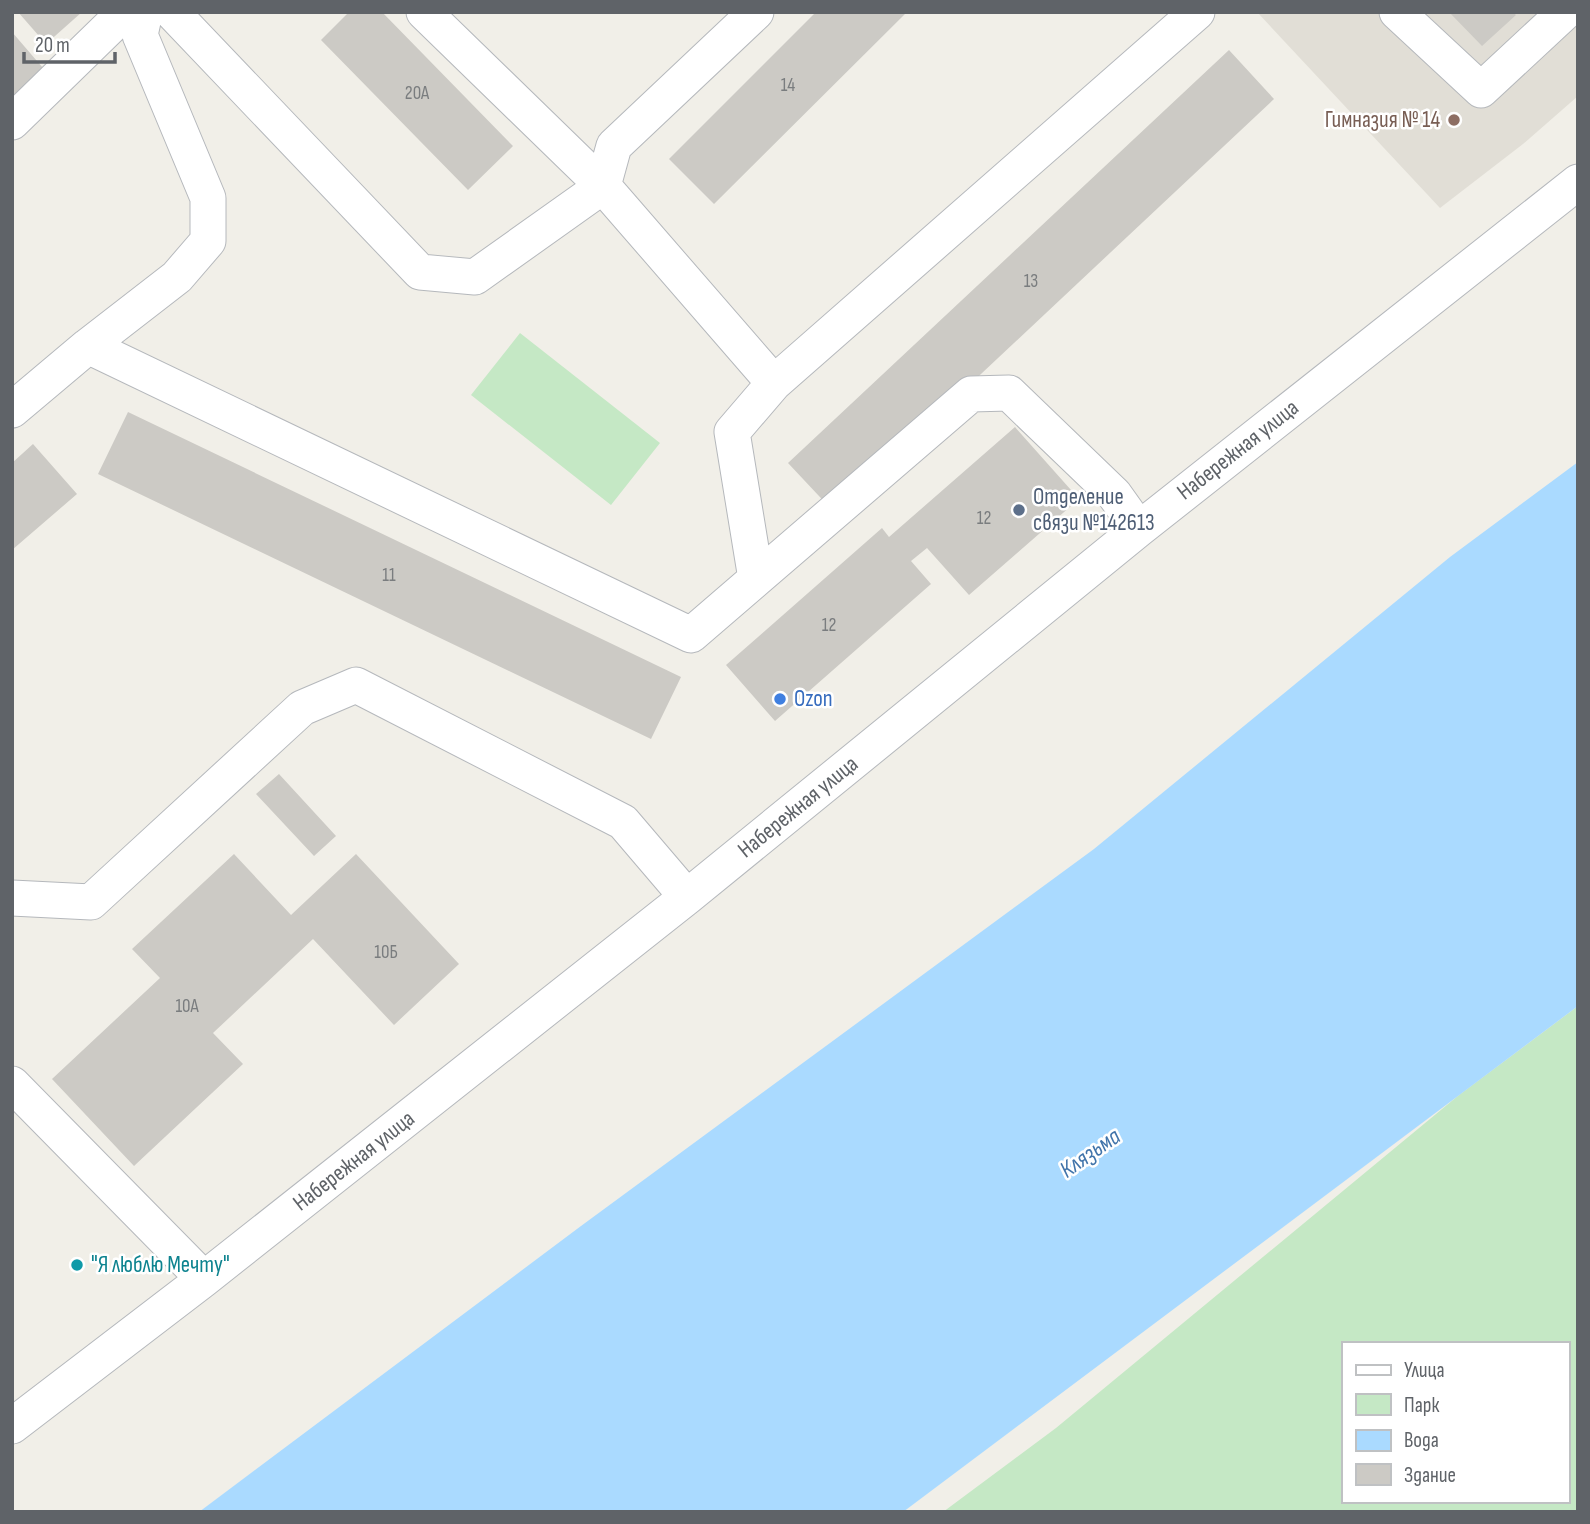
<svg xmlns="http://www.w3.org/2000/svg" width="1590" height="1524" font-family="'Sofia Sans Condensed',sans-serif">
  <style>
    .education { fill: #e1ded6 }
    .green { fill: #c5e8c5; fill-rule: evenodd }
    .water { fill: #aadaff }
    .building { fill: #cccac5 }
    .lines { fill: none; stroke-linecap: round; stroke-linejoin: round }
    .minor-casing { stroke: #b5b8bc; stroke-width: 37 }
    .minor { stroke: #fff; stroke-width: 35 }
    .education-dot { fill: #8d6e63; stroke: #fff; stroke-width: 2.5 }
    .service-dot { fill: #5c6f8a; stroke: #fff; stroke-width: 2.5 }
    .shop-dot { fill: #3f7fe0; stroke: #fff; stroke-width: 2.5 }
    .culture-dot { fill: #0f9aa8; stroke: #fff; stroke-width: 2.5 }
    .labels { text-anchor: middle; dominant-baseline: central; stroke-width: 5; stroke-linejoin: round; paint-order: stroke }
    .number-label { font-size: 19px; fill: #7a7d7f }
    .education-label { font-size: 23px; fill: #785e54; stroke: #fff; text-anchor: end }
    .street-label { font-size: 23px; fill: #5f6368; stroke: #fff }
    .service-label { font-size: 23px; fill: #4e5e75; stroke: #fff; text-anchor: start }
    .shop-label { font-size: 23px; fill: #366cbe; stroke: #fff; text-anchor: start }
    .culture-label { font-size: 23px; fill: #0d838f; stroke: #fff; text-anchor: start }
    .water-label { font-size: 24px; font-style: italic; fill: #4174aa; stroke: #fff }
  </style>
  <rect width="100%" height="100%" fill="#f1efe8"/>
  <path class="education" d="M1257 12H1578V96L1523 144 1440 208Z"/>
  <path class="green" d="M520 333 660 443 611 505 471 395Z
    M1578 1006V1512H943L1056 1428 1459 1095ZM1343 1344H1567V1501H1343Z"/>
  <path class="water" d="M1578 462V1006L903 1512H199L581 1226 1094 849 1450 557Z"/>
  <path class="building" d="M18 12H82L46 44Z
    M349 12H382L513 146 468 190 321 40Z
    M816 12H907L714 204 669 159Z
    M1449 12H1513L1516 15 1482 46Z
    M12 32 49 75 12 106Z
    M1229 50 1274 99 834 512 788 463Z
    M128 412 681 677 651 739 98 474Z
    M1015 427 1079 499 969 595 927 548 911 561 931 584 775 721 726 665 882 528 889 537Z
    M33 444 77 494 12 550V463Z
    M279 774 336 836 314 856 256 794Z
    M234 854 291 915 356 854 459 964 394 1025 313 939 213 1033 243 1064 134 1166 52 1079 160 978 132 949Z"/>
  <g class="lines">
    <defs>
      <path id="minor" d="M172 12 420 272 475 277 603 186 774 383
        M424 12 603 186 614 146 756 12
        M1397 12 1481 90 1565 12
        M12 122 125 12
        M88 346 691 635 756 579 732 432 774 383 1197 12
        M12 410 88 346 177 277 208 241V198L140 35 145 12
        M756 579 971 394 1009 393 1114 494 1139 529
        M12 898 91 902 302 708 356 685 623 822 687 897
        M12 1084 204 1279
        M12 1426 204 1279 687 897 1139 529 1578 182"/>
    </defs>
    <use href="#minor" class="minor-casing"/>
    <use href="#minor" class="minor"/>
  </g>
  <circle class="education-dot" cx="1454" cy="120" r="7"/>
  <circle class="service-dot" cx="1019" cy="510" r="7"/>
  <circle class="shop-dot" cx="780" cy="699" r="7"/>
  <circle class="culture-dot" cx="77" cy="1265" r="7"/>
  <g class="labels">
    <g class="number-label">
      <text x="788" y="85">14</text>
      <text x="417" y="93">20А</text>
      <text x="1031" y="281">13</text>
      <text x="984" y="518">12</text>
      <text x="389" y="575">11</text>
      <text x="829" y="625">12</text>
      <text x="386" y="952">10Б</text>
      <text x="187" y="1006">10А</text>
    </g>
    <g class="education-label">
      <text x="1440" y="120">Гимназия № 14</text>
    </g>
    <g class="street-label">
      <text transform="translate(1238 450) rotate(-38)">Набережная улица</text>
      <text transform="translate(798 807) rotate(-39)">Набережная улица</text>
      <text transform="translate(354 1161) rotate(-38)">Набережная улица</text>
    </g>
    <g class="service-label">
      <text x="1033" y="497">Отделение<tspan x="1033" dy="26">связи №142613</tspan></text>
    </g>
    <g class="shop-label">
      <text x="794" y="699">Ozon</text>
    </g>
    <g class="culture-label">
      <text x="91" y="1265">"Я люблю Мечту"</text>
    </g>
    <g class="water-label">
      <text transform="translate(1090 1153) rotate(-35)">Клязьма</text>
    </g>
  </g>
  <rect width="1590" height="1524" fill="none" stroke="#5f6368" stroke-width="28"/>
  <rect x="1342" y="1342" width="228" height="161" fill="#ffffff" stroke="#bfc1c3" stroke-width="2"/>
  <rect x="1356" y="1365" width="35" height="10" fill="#ffffff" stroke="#bfc1c3" stroke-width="2"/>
  <text x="1404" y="1377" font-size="21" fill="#5f6368">Улица</text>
  <rect x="1356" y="1394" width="35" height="21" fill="#c5e8c5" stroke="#bfc1c3" stroke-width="2"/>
  <text x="1404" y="1412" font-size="21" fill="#5f6368">Парк</text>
  <rect x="1356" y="1430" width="35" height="21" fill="#aadaff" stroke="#bfc1c3" stroke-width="2"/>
  <text x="1404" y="1447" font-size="21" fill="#5f6368">Вода</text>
  <rect x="1356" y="1464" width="35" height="21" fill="#cccac5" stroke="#bfc1c3" stroke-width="2"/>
  <text x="1404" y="1482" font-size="21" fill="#5f6368">Здание</text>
  <path d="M24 52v10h91v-10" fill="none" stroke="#5f6368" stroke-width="3.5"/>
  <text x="35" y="52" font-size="21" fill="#5f6368" stroke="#ffffff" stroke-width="5" paint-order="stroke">20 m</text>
</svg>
